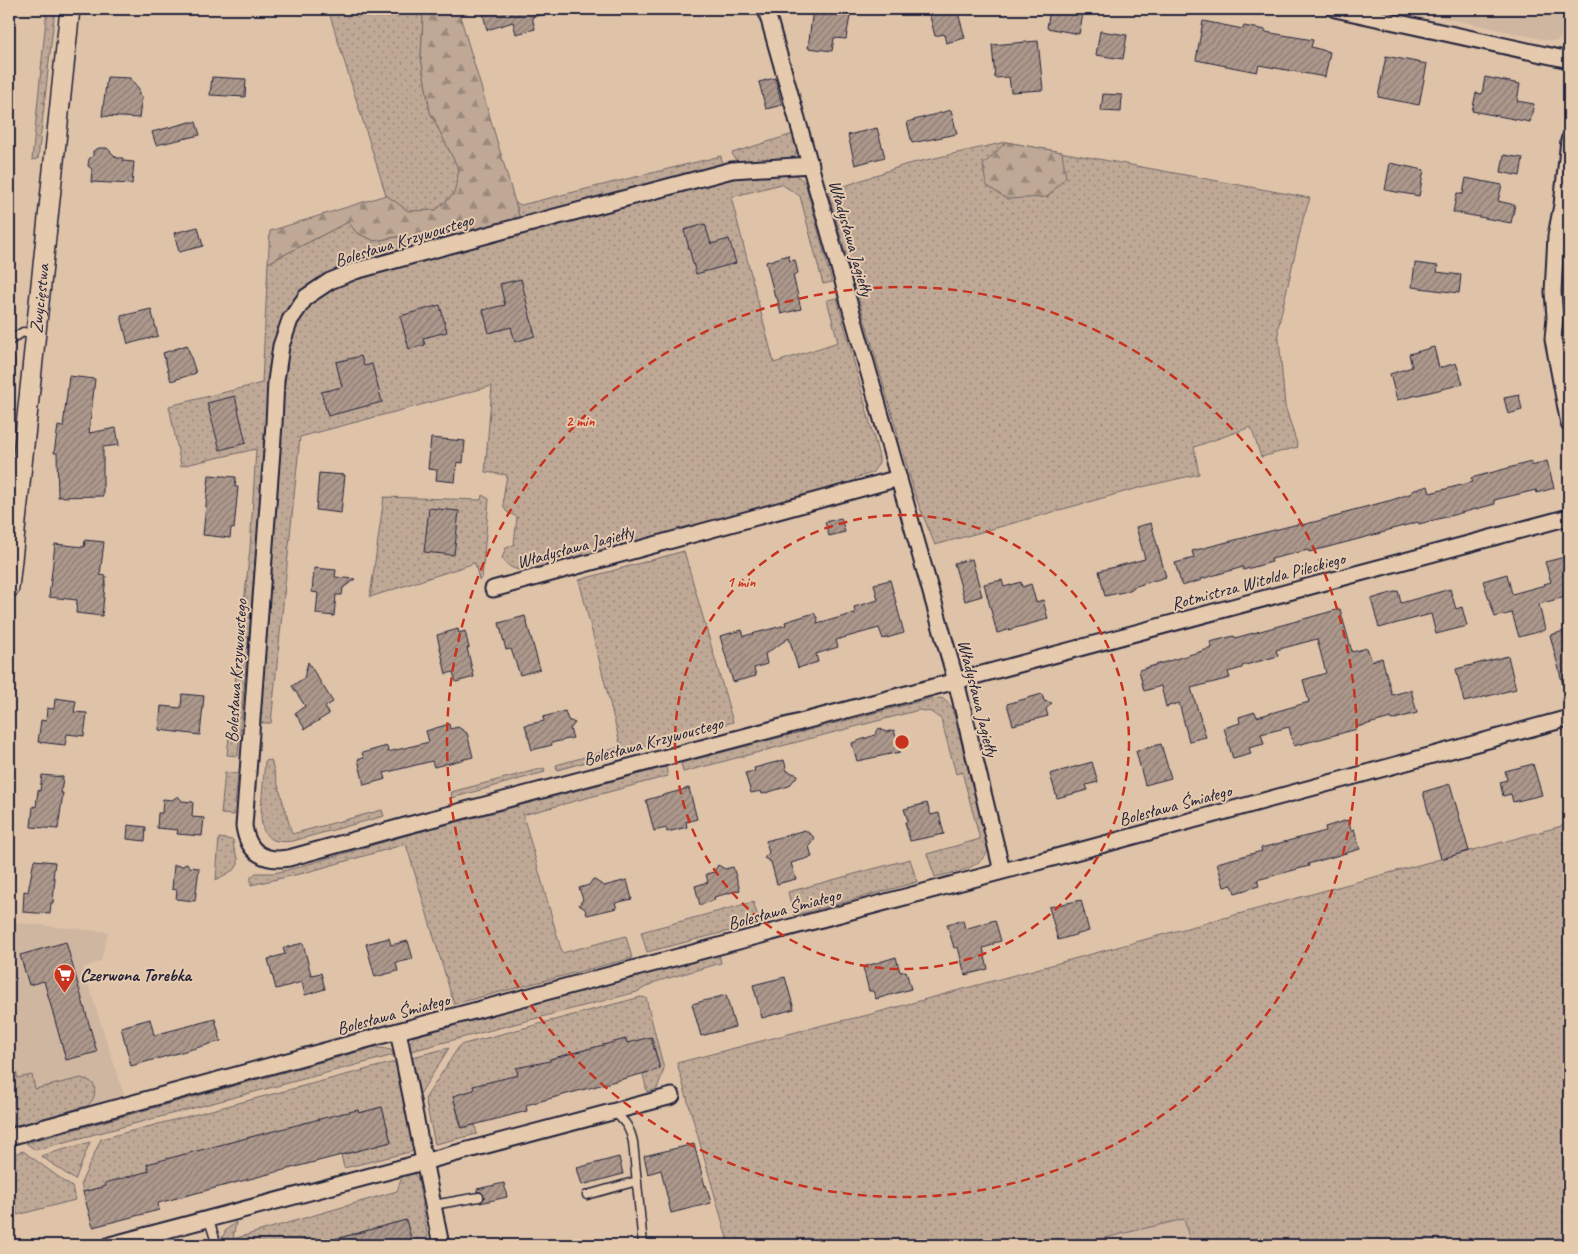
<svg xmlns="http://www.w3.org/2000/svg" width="1578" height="1254" font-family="Caveat,sans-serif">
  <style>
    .built { fill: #cfb6a0 }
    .grass { fill: url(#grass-dots); stroke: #706668 }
    .forest { fill: url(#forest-firs); stroke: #706668 }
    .building { fill: url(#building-hatch); stroke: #22223b }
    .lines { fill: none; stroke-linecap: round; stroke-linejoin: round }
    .service-casing { stroke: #22223b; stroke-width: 11 }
    .minor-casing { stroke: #22223b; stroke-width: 19 }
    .tertiary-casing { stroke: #22223b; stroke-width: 22 }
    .service { stroke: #e6caad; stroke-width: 8 }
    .minor { stroke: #e6caad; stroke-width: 15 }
    .tertiary { stroke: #e6caad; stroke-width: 19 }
    .ring { fill: none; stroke: #c8321e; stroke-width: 2.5; stroke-dasharray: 9 6 }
    .labels { text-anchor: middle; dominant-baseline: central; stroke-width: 4; stroke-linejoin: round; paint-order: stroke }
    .street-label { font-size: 18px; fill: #22223b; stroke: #e6caad }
    .poi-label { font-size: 18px; font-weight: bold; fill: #22223b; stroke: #e6caad; text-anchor: start }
    .centre { fill: #c8321e; stroke: #e6caad; stroke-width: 2.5 }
    .ring-label { font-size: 15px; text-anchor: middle; font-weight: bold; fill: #c8321e; stroke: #e6caad; stroke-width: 4; stroke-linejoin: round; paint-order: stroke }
  </style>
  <defs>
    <pattern id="grass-dots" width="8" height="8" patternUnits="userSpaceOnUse" patternTransform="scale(1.25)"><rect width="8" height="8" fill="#bfa996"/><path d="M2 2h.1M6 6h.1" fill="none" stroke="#9b897c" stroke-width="1.8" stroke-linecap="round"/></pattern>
    <pattern id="forest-firs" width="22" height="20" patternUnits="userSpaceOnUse" patternTransform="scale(1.25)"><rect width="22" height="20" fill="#bfa996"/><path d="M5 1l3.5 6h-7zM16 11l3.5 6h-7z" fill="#9b897c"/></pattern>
    <pattern id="building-hatch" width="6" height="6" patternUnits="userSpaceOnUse" patternTransform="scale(1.25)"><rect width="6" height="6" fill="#ad988c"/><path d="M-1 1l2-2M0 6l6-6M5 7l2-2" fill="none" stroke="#8c7c74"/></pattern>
  </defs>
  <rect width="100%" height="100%" fill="#dec3a8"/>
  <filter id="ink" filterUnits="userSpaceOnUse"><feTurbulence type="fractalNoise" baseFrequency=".02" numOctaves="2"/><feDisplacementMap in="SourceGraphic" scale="10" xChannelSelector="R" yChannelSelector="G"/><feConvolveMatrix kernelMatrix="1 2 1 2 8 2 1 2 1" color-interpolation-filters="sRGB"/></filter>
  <g filter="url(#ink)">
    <path class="built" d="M1405 9H1569V14L1561 38 1557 41H1551Z
      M9 922 108 932 101 961 83 968 124 1095 23 1124 9 1125Z
      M1184 1218 1191 1245H1075Z"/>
    <path class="grass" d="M47 9H55L38 159 32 160Z
      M328 9H416L423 17 421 57 430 112 459 170 454 194 436 210 408 211 386 195Z
      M793 134 797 149 795 157 788 160 744 164 735 159 732 153Z
      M1006 142 1310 198 1303 219 1278 328 1285 406 1298 447 1261 457 1251 427 1194 447 1199 474 1142 487 935 545 916 498 828 192 904 165Z
      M721 156 722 164 720 167 520 219 514 202 521 205Z
      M784 173 796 175 805 182 832 282 823 284 800 196 781 184 731 197 774 363 838 342 827 300 837 298 879 457V463L872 473 855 478 856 482 527 570C516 571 509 568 502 558L506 548 514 545 517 517C514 515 509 514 506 511 500 503 506 484 507 475L485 472 492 386 300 437 271 723H258L285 354C289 343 293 331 297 320 307 298 333 287 354 277L722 180Z
      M348 222 357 233 375 241 401 236 421 238 435 243 349 265 324 277 303 289 283 318 266 442 238 756 227 755 250 549 256 449 181 466 169 406 262 383 268 263Z
      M482 495 489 499 482 578 479 580 475 563 370 597 384 497 481 500Z
      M684 551 733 722 557 770 556 765 621 747 579 580Z
      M942 698 952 707 989 849C979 870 956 872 935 877L927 854 980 839 962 772 956 774 941 719 931 712 919 710 683 772 681 763 929 699Z
      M271 760 292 834 382 810 384 816 293 841C258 846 260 822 262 797 263 785 264 773 265 761Z
      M666 767 668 776 523 815 562 953 626 936 632 958 454 1004 406 844 304 873 251 885V877L256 873H274L295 868 404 836Z
      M544 768 545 772 452 798 451 792Z
      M225 772 238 774 234 815 221 814Z
      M1569 824V1245H1191L1184 1219 1075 1245H729L677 1063 823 1025 864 1016Z
      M219 838 233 840 234 849 238 858V864L235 869 216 880Z
      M910 859 917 882 794 916 788 892Z
      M753 902 760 923 647 952 641 932Z
      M719 954 721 963 655 982 637 992 411 1051 409 1043 415 1036Z
      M641 997 646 998 664 1069 657 1089 647 1092 643 1074 660 1069 652 1037 627 1043 626 1039 550 1059V1063L528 1069 527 1066 517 1068 519 1079 495 1081 474 1086 475 1090 453 1096 461 1128 475 1125 477 1134 435 1144 425 1099 460 1045Z
      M376 1047 391 1050 394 1055 35 1150 26 1143Z
      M9 1048 18 1078 32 1075 35 1089 81 1078 90 1081 94 1085C96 1094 94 1100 87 1106L23 1124 9 1125Z
      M449 1048 420 1094 412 1057Z
      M395 1062 414 1151 344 1168 341 1155 391 1142 382 1107 359 1113 357 1110 260 1139 258 1135 147 1165 150 1175 105 1183 106 1186 83 1192 81 1183 101 1139Z
      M90 1142 75 1180 41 1156Z
      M23 1151 72 1187 75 1200 17 1215 9 1170V1159L17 1153Z
      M413 1172 418 1179 429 1245H413L406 1220 313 1245H308L305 1240 285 1245H224L222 1241 220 1242 226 1230 236 1222 233 1239 397 1191 403 1174Z"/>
    <path class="forest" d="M416 9H458L520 219 435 243 421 238 401 236 375 241 357 233 348 222 268 263 270 231 386 195 408 211 436 210 454 194 459 170 430 112 421 57 423 17Z
      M1006 142 1062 152 1066 177 1047 197 1007 199 986 185 983 165Z
      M12 350 15 361 9 425V352Z"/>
    <path class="building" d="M482 9H545L546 14 532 17 535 29 516 34 513 22 487 30Z
      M813 9H839L838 14 850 16 846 39 834 38 832 51 808 48Z
      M928 9H957L965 38 946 43 944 34 935 36Z
      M1050 9H1084L1079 34 1047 28Z
      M1203 21 1243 29 1244 26 1266 30 1265 32 1313 40 1311 47 1330 52 1325 77 1259 65 1257 72 1196 60Z
      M1100 31 1127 35 1123 59 1096 55Z
      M1038 41 1043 90 1011 92 1009 77 995 78 992 45Z
      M1386 56 1427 64 1419 105 1378 97Z
      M107 77 130 78 139 89V95L142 96 139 118 102 116Z
      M212 77 246 79 245 97 210 95Z
      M1485 77 1520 84 1517 101 1534 104 1530 122 1472 111 1476 93 1482 94Z
      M775 78 782 105 766 109 759 82Z
      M1103 94 1122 95 1121 112 1101 111Z
      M951 110 957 134 912 143 907 122Z
      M190 122H196L200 135 156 145 152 132Z
      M877 128 885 157 855 165 848 135Z
      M99 148H107L117 158H123V161L134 162 132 184 91 182 92 169 88 166 89 159 93 156V151Z
      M1504 155 1523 158 1520 176 1501 172Z
      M1390 163 1424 170 1419 196 1385 190Z
      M1466 178 1502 185 1498 201 1515 205 1511 223 1453 212 1457 193 1463 194Z
      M705 224 711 244 729 239 736 263 696 274 684 230Z
      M198 227 203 246 179 252 174 233Z
      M788 255 790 261 795 260 798 273 793 275 801 309 781 314 777 297H775L766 262Z
      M1415 263 1438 266 1437 272 1461 275 1459 293 1412 287Z
      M521 279 535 336 515 342 511 327 489 333 483 310 505 305 500 284Z
      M440 305 447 332 423 338 425 345 409 349 400 316Z
      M151 309 158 336 128 344 121 316Z
      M187 345 196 373 171 381 163 353Z
      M1434 347 1439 368 1456 363 1463 384 1397 400 1390 374 1412 367 1409 354Z
      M361 356 364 366 372 364 382 402 328 416 321 392 342 387 336 362Z
      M69 376 95 379 89 433 116 428 119 445 103 447V496L58 497 57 453H54L58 426 63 427Z
      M1519 395 1522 410 1508 414 1504 398Z
      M235 396 246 443 220 450 207 403Z
      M431 438 465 441 463 463 457 462 455 482 436 480 437 470 428 469Z
      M1547 461 1554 488 1537 493 1536 490 1494 500 1495 504 1419 524 1418 522 1385 531V532L1309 552 1308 550 1271 559 1272 562 1243 570V567L1201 579 1202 580 1182 586 1175 563 1194 558 1192 551 1302 523V525L1342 515V513L1392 500 1412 493V491L1428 486 1430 493 1473 482 1471 478 1531 462 1532 466Z
      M319 473 345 475 341 513 316 510Z
      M209 475 236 477 235 487H238L234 529 231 528 230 538 203 535Z
      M429 508 459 511 454 555 424 552Z
      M841 518 845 532 829 536 825 522Z
      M1151 523 1166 577 1133 587V588L1128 591 1105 596 1099 571 1145 559 1136 527Z
      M85 540 104 542 100 575 106 576 102 616 76 613 77 600 49 597 55 544 84 547Z
      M1569 556V596L1539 604 1545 630 1519 637 1512 613 1495 617 1483 581 1507 574 1512 594 1545 585 1544 584 1551 582 1545 562Z
      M972 559 982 596 965 601 954 563Z
      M314 568 336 570 335 577 355 579 343 588 342 595H336L334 616 316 614 318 593 312 592Z
      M890 580 904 633 883 639 879 628 836 640 838 647 816 654 818 662 798 668 789 638 765 654 767 664 754 668 756 676 733 682 720 636 742 630 744 636 786 625 785 622 814 613 818 619 817 624 855 613 854 607 878 600 874 584Z
      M1002 580 1004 587 1021 582 1022 587 1031 584 1036 602 1043 600 1048 619 997 633 984 584Z
      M1450 589 1456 609 1462 607 1467 626 1436 634 1431 614 1379 628 1371 599 1398 591 1401 603Z
      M1340 609 1352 652 1367 648 1372 661 1382 658 1392 695 1411 690 1417 713 1391 720V718L1357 727V729L1294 746 1289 727 1261 734 1264 744 1249 748 1251 754 1233 759 1224 728 1240 723 1239 717 1255 712 1257 717 1309 702 1303 680 1326 673 1317 639 1276 650 1278 656 1242 666V668L1228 672 1230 678 1191 688 1206 737 1189 741 1179 703 1166 707 1161 686 1144 691 1139 670 1212 648 1210 642 1234 636 1235 638Z
      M525 616 540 669 520 675 511 649 506 650 499 623Z
      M458 629 459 633 465 631 469 648H467L474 677 456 682 453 672 446 674 437 635Z
      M1565 631 1569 648V688L1564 689 1550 635Z
      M1508 656 1516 689 1464 702 1456 669Z
      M308 662 333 702 325 707 329 714 305 729 295 713 305 706 292 686 304 678Z
      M182 694 204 696 200 735 159 730 161 706 181 708Z
      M1042 694 1044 701 1052 703 1046 709 1048 716 1013 725 1007 704Z
      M55 698 76 701 74 712 87 713 84 736 67 734 65 745 38 742 41 720 46 721 47 708 54 709Z
      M565 711 568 720 575 723 570 729 573 738 551 743 552 745 532 750 525 725 544 721 543 717Z
      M449 724 450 729 458 727 467 733 473 757 434 767 432 761 384 773 386 779 364 785 358 759 364 758 362 753 387 746 388 752 429 742 426 731Z
      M879 728 886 732 894 730 900 752 857 761 852 743 875 735Z
      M1161 744 1171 778 1145 785 1136 751Z
      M784 760 787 771 798 775 789 786 762 794 761 791 751 793 745 773 755 771 754 768Z
      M1092 762 1098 782 1086 785 1088 790 1057 798 1050 774Z
      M1533 764 1542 795 1513 802 1511 794 1503 796 1500 782 1507 780 1505 771Z
      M42 775 63 777 61 793H63L58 829 31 827 33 806 36 807 38 790 40 791Z
      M1450 784 1469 851 1441 859 1423 792Z
      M689 788 697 819 686 822 687 827 667 832 666 828 654 831 646 800Z
      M178 796 182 801 193 802 192 817 204 818 202 836 177 834 178 830 157 828 158 813H162L163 799 172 800Z
      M927 803 931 815 939 813 944 834 910 841 905 822 908 821 904 809Z
      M1348 820 1351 830 1354 829 1360 849 1308 864 1309 866 1257 880 1259 886 1235 893 1232 885 1224 887 1217 863 1262 851 1261 848 1326 831 1325 827Z
      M128 825 146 827 145 841 127 839Z
      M805 830 815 838 809 846 812 857 791 863 796 879 777 884 771 862 764 858 769 853 766 841Z
      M34 860 55 862 53 878H55L53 903H51L50 914 23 912 24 891 28 892Z
      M187 863 189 867 199 868 195 901 176 899 177 890 172 889 174 865 183 866Z
      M718 865 725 869 733 867 740 890 714 897 715 900 700 905 695 886 708 882 706 874 714 872Z
      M593 879 604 886 627 880 632 899 615 903 617 908 587 915 585 909 579 905 583 899 579 888 589 885Z
      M1081 900 1089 931 1058 940 1049 907Z
      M963 920 965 929 995 920 1001 941 993 943V945L983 948 988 969 965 975 958 947 954 948 947 924Z
      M389 938 391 945 408 941 413 959 396 963 398 971 375 977 366 944Z
      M66 942 97 1052 66 1060 44 981 29 985 20 955Z
      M303 943 311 975 321 973 325 989 305 995 302 982 276 989 268 959 285 954 283 948Z
      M896 957 900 972 906 971 911 989 876 999 873 991H869L863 967Z
      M785 977 794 1009 762 1018 753 985Z
      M726 995 735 1027 701 1036 692 1004Z
      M150 1019 154 1035 215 1019 221 1041 131 1066 121 1027Z
      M651 1037 660 1069 526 1105 527 1111 462 1128 453 1096 474 1090 473 1086 518 1075 516 1068 550 1061V1059L626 1039 627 1043Z
      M382 1107 391 1142 158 1203 159 1210 93 1227 83 1192 106 1186 105 1183 149 1171 147 1164 335 1115 358 1110 359 1113Z
      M694 1144 705 1186 706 1185 711 1203 671 1213 661 1170 648 1174 644 1156Z
      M619 1157 623 1174 582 1185 577 1168Z
      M504 1183 507 1197 480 1203 484 1199V1196L481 1192H477V1189Z
      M406 1220 413 1245H333L332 1240Z"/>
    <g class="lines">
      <defs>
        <path id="service" d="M9 341 23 332 36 334
          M614 1112C625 1121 630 1128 633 1142L643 1245
          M587 1195 637 1181
          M433 1205 479 1197
          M209 1220 217 1245"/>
        <path id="minor" d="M766 9 956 681 1002 871
          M1335 9 1569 60
          M1569 140 1562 205 1556 236 1553 292 1555 317 1553 339 1569 424
          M811 165 732 170 502 231 355 271 330 281 306 297 290 320 281 346 276 381 274 424 244 826C248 853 264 862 289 858L405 826 956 681 1569 517
          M493 589 899 478
          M398 1031 441 1245
          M9 1137 398 1031 1090 848 1569 718
          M110 1245 672 1096"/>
        <g id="tertiary">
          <path id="s1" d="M9 588 70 9"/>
        </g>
      </defs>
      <use href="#service" class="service-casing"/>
      <use href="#minor" class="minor-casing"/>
      <use href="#tertiary" class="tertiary-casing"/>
      <use href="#service" class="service"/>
      <use href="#minor" class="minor"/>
      <use href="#tertiary" class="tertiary"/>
    </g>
  </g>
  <g class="ring">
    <circle cx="902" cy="742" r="227"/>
    <circle cx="902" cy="742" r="455"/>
  </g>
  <defs>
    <symbol id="supermarket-pin" viewBox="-11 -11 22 30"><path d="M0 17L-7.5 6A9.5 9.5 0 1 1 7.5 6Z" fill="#c8321e" stroke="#e6caad"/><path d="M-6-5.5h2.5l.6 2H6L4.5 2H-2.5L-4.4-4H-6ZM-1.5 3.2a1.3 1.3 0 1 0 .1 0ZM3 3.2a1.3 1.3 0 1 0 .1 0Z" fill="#fff"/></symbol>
  </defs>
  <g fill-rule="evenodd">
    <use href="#supermarket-pin" x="52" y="962" width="25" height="34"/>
  </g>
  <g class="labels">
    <g class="street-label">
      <text transform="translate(851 238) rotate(74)">Władysława Jagiełły</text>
      <text transform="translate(404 240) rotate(-17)">Bolesława Krzywoustego</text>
      <text stroke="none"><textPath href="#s1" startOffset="291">Zwycięstwa</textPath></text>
      <text transform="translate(575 547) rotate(-15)">Władysława Jagiełły</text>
      <text transform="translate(1258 581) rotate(-15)">Rotmistrza Witolda Pileckiego</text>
      <text transform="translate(236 671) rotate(-86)">Bolesława Krzywoustego</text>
      <text transform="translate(978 698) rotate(76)">Władysława Jagiełły</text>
      <text transform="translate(653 741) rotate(-15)">Bolesława Krzywoustego</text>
      <text transform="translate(1175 805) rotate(-15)">Bolesława Śmiałego</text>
      <text transform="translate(784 909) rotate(-15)">Bolesława Śmiałego</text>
      <text transform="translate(393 1014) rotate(-15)">Bolesława Śmiałego</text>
    </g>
    <g class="poi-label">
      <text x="80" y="975">Czerwona Torebka</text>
    </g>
  </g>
  <circle cx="902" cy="742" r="8" class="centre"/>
  <g class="ring-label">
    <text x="580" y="426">2 min</text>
    <text x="741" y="587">1 min</text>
  </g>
  <rect width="1578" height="1254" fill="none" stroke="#e6caad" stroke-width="30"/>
  <rect x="15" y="15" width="1548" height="1224" fill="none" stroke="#22223b" stroke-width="2" filter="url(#ink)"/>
</svg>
